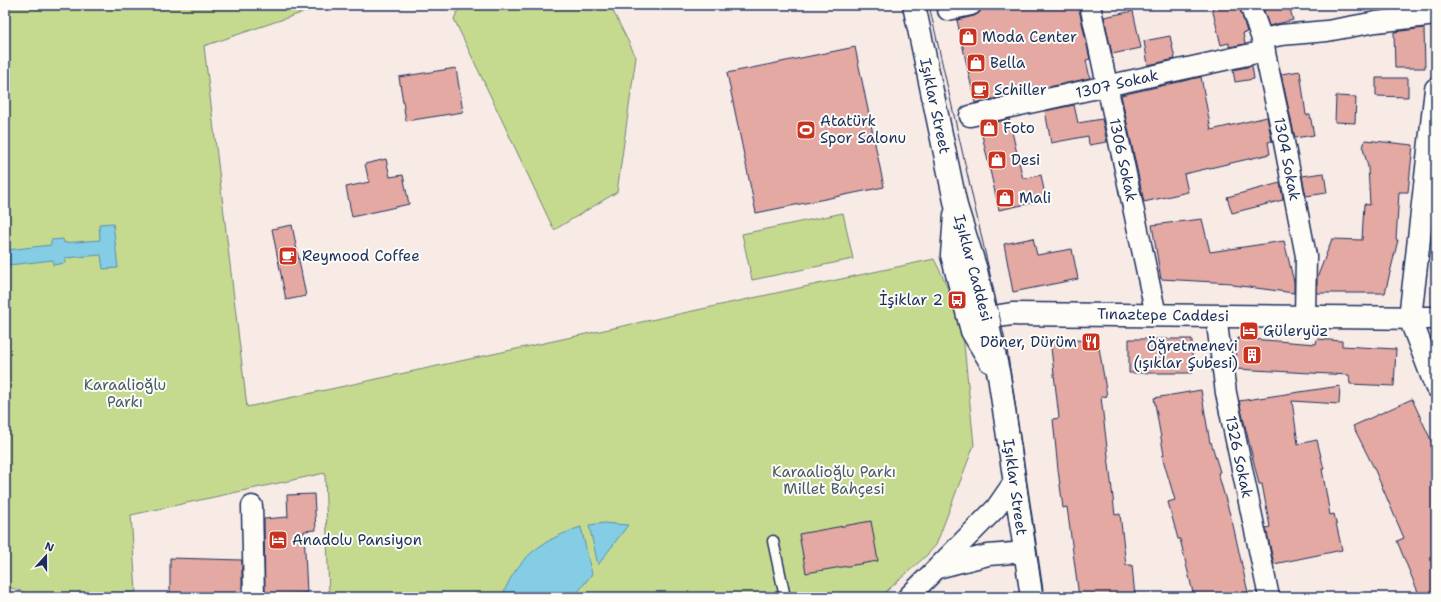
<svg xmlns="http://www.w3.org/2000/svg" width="1441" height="602" font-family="'Shantell Sans',sans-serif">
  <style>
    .green { fill: #c6da8f; stroke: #708476 }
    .water { fill: #84cde4; stroke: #5a8eae }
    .building { fill: #e3a9a2; stroke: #1b2f5e }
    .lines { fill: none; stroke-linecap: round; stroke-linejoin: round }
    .lane-casing { stroke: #1b2f5e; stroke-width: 13 }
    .street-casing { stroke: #1b2f5e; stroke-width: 23 }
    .secondary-casing { stroke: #1b2f5e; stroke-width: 25 }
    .lane { stroke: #fdfcf7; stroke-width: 10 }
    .street { stroke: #fdfcf7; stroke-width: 20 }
    .secondary { stroke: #fdfcf7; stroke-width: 22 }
    .tram { stroke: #1b2f5e; stroke-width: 1 }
    .labels { text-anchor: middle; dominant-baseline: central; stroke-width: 4; stroke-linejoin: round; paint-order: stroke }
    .poi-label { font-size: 15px; fill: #1b2f5e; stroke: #fdfcf7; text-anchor: start }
    .street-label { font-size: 15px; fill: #1b2f5e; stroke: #fdfcf7 }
    .park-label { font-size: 15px; fill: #465a6a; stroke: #fdfcf7 }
  </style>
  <rect width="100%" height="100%" fill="#f8ebe6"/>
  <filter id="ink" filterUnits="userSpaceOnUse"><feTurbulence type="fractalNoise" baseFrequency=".025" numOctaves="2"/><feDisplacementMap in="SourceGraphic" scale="8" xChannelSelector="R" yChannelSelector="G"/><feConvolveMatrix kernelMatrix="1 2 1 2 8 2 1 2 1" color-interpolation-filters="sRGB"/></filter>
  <g filter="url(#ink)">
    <path class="green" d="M5 5H325L204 46 247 407 934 259 943 277 962 324 974 445 936 545 927 555 880 597H329L325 473 131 515 136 592 39 597 5 586Z
      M460 5H610L636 57 617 192 554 230 454 19Z
      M843 213 853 259 752 280 742 234Z"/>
    <path class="water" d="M113 223 118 268 103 269 101 255 65 258V263L53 265V260L9 265 7 250 51 245V240L63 239 64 243 100 240 99 224Z
      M604 523 628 525 598 565 589 525Z
      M581 527 592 574 574 597H502C517 557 542 540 581 527Z"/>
    <path class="building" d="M992 5H1078L1090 59 1086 60 1090 78 975 103 957 20 974 16 979 13 982 7Z
      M1223 5H1239L1247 32 1243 33 1245 44 1229 47V43L1221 45 1212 8Z
      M1262 5H1289L1293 20 1269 26Z
      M1133 11 1141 48 1112 54 1104 17Z
      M1424 28 1425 68H1395L1394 32Z
      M1170 36 1175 59 1148 65 1144 41Z
      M855 47 884 187 756 213 727 73Z
      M1252 66 1254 79 1235 82 1233 70Z
      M456 68 463 112 406 121 399 77Z
      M1300 71 1306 115H1310L1314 135 1295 138 1281 74Z
      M1201 77 1211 130 1267 117 1272 141 1268 142 1270 154 1184 174 1188 192 1144 202 1121 95Z
      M1376 78H1408V97L1376 96Z
      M1336 96 1356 97 1355 123 1335 122Z
      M1074 105 1078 123 1102 119 1107 142 1089 145 1088 136 1051 143 1045 111Z
      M1009 119 1023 179 1041 175 1046 200 999 210 980 126Z
      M1365 140 1413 145 1408 192H1399L1396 240H1398L1385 293H1317V278L1332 239 1362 240 1364 204 1370 205 1368 167 1363 148Z
      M386 159 390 177 403 175 409 204 352 217 346 187 369 182 365 164Z
      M1324 173 1327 193 1306 196 1302 176Z
      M1280 183 1283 200 1232 213 1227 197Z
      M1202 219 1210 252 1284 241 1294 282V293L1233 285 1232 283 1161 279 1152 225Z
      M292 225 306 296 286 300 272 229Z
      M1033 238 1037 255 1072 249 1078 279 1013 292 1004 244Z
      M1238 338 1316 344 1317 339 1342 341V346L1396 349 1394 386 1350 384 1349 375 1235 369Z
      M1050 339 1098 341 1107 396 1101 397 1115 515 1120 514 1126 565H1132L1135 597H1079L1067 507 1063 508 1058 470 1053 419 1059 418Z
      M1129 339H1192V373H1129Z
      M1340 386 1339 404 1292 401 1298 444 1317 440 1324 469H1322L1330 515 1334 514 1342 550 1274 564 1266 528 1270 527 1262 484H1259L1239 401Z
      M1201 390 1210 443 1211 442 1220 472 1218 473 1233 525 1249 597H1194L1180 539H1178L1168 502 1175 500 1162 456 1164 455 1154 398Z
      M1412 399 1436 451V597H1420L1397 541 1404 538 1374 468 1353 426Z
      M314 494 316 530 304 531 307 593 265 596 264 519 288 517 287 495Z
      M871 521 878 561 806 573 799 534Z
      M170 558 242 560V597L170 595Z"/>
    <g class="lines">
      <defs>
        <path id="lane" d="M773 541 785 597"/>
        <path id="street" d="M1090 5 1156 315
          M1250 5 1262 39 1283 137 1306 256 1305 316
          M948 10 971 5
          M1262 39 1281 35 1327 31 1376 22 1436 15
          M970 116 1265 51
          M1216 316 1226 393 1269 597
          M252 506 254 597
          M937 568 996 508 1014 482
          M908 597 937 568 988 555 1025 552"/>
        <path id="secondary" d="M914 5 956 206 976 270 999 376 1032 597
          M1436 89 1410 318 1436 386
          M955 215 952 255 972 331 990 361
          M987 318 1012 314 1436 318"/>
      </defs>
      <use href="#lane" class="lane-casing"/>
      <use href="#street" class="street-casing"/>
      <use href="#secondary" class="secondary-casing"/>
      <use href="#lane" class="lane"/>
      <use href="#street" class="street"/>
      <use href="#secondary" class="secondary"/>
      <path class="tram" d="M929 5 1007 349 1043 597"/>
    </g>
  </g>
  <defs>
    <symbol id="shop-square" viewBox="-11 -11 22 22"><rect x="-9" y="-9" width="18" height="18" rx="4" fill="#c8321e" stroke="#fdfcf7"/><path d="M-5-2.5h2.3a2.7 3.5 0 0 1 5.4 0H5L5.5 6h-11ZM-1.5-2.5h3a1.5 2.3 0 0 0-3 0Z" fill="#fff"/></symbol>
    <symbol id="cafe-square" viewBox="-11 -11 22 22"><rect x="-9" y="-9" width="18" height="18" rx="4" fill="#c8321e" stroke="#fdfcf7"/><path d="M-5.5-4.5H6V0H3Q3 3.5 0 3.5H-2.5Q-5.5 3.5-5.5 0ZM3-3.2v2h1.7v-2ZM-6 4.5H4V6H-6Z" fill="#fff"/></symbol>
    <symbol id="stadium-square" viewBox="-11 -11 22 22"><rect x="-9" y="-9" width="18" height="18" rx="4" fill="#c8321e" stroke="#fdfcf7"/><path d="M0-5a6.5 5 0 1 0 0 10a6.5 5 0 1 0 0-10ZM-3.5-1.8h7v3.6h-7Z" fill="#fff"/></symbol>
    <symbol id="bus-square" viewBox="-11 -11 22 22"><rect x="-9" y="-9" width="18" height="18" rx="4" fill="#c8321e" stroke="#fdfcf7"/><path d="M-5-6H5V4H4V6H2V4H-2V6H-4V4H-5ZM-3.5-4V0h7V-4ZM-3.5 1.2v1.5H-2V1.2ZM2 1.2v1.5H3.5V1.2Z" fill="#fff"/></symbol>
    <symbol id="hotel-square" viewBox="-11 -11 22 22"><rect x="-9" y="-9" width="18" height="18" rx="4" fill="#c8321e" stroke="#fdfcf7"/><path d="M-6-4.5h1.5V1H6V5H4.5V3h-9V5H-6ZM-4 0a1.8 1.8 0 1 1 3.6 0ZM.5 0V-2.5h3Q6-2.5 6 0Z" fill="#fff"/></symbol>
    <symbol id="restaurant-square" viewBox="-11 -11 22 22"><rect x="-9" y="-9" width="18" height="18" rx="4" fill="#c8321e" stroke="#fdfcf7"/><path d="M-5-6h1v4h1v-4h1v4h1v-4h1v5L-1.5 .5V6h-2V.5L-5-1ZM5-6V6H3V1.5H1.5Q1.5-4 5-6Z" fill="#fff"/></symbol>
    <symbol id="building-square" viewBox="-11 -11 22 22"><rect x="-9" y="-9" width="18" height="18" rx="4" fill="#c8321e" stroke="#fdfcf7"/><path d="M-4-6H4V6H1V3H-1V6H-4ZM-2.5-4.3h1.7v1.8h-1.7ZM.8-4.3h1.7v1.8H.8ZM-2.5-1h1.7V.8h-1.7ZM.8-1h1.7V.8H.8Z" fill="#fff"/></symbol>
  </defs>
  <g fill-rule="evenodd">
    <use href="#shop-square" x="957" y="26" width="22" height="22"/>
    <use href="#shop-square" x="965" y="52" width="22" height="22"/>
    <use href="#cafe-square" x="969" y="79" width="22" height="22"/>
    <use href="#shop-square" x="978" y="117" width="22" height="22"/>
    <use href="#stadium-square" x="795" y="119" width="22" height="22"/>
    <use href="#shop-square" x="986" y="149" width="22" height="22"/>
    <use href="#shop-square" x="994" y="187" width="22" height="22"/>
    <use href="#cafe-square" x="277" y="245" width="22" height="22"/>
    <use href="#bus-square" x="946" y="289" width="22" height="22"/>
    <use href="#hotel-square" x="1238" y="320" width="22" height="22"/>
    <use href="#restaurant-square" x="1080" y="331" width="22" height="22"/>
    <use href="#building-square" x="1241" y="344" width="22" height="22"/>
    <use href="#hotel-square" x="267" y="529" width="22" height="22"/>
  </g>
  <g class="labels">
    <g class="poi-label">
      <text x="982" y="37">Moda Center</text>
      <text x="990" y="63">Bella</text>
      <text x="994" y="90">Schiller</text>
      <text x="820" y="121">Atatürk<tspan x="820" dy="17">Spor Salonu</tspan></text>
      <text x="1003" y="128">Foto</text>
      <text x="1011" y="160">Desi</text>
      <text x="1019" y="198">Mali</text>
      <text x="302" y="256">Reymood Coffee</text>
      <text x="943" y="300" text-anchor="end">İşiklar 2</text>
      <text x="1263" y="331">Güleryüz</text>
      <text x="1077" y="342" text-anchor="end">Döner, Dürüm</text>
      <text x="1238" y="346" text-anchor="end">Öğretmenevi<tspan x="1238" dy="17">(ışıklar Şubesi)</tspan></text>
      <text x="292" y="540">Anadolu Pansiyon</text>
    </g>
    <g class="street-label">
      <text transform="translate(1117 84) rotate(-13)">1307 Sokak</text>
      <text transform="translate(935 106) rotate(78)">Işıklar Street</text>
      <text transform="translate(1287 159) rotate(79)">1304 Sokak</text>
      <text transform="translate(1123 160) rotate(78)">1306 Sokak</text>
      <text transform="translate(973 268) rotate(75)">Işıklar Caddesi</text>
      <text transform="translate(1163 315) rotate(1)">Tınaztepe Caddesi</text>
      <text transform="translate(1239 457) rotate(78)">1326 Sokak</text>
      <text transform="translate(1015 487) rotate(82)">Işıklar Street</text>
    </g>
    <g class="park-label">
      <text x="125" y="385">Karaalioğlu<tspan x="125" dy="17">Parkı</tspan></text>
      <text x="834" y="472">Karaalioğlu Parkı<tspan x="834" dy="17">Millet Bahçesi</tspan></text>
    </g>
  </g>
  <rect width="1441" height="602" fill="none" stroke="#fdfcf7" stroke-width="20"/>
  <rect x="10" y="10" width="1421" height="582" fill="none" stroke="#1b2f5e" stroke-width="1.5" filter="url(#ink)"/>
  <g transform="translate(46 556) rotate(21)" stroke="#fdfcf7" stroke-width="3" paint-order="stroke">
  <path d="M0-3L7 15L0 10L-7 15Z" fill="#1b2f5e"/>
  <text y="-6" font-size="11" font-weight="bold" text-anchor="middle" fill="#1b2f5e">N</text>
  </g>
</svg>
